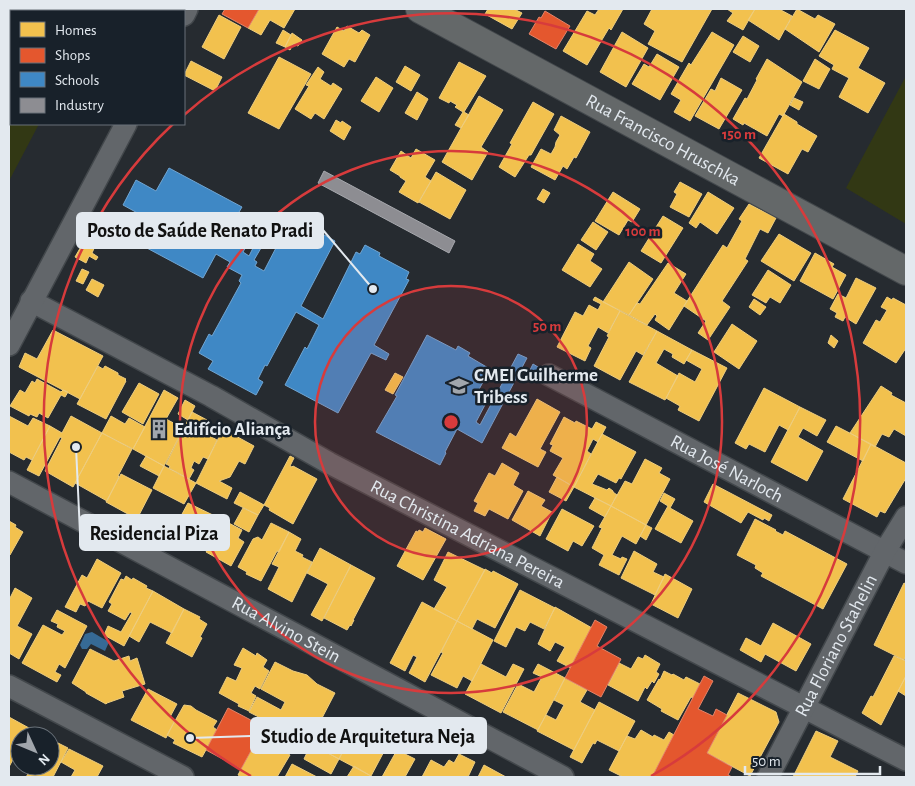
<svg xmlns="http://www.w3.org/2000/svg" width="915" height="786" font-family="'Alegreya Sans',sans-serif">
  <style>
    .green { fill: #323814 }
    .water { fill: #366a95 }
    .homes { fill: #f2c14e; stroke: #eecd7e }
    .shops { fill: #e4572e; stroke: #e48368 }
    .schools { fill: #3f88c5; stroke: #70a5d2 }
    .industry { fill: #8d8d92; stroke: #a7a9ae }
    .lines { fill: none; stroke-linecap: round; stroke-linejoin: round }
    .street-casing { stroke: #42474b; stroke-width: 24 }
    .secondary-casing { stroke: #42474b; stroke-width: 30 }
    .street { stroke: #62666a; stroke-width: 21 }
    .secondary { stroke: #646869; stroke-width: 28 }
    .ring { fill: none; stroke: #d73b3c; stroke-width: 2.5 }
    .labels { text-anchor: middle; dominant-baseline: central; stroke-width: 5; stroke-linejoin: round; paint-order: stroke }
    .street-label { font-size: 19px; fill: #e3e9ef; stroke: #18212a }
    .poi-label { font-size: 19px; font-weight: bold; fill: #e3e9ef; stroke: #18212a; text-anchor: start }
    .centre { fill: #d73b3c; stroke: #18212a; stroke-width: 2.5 }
    .ring-label { font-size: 15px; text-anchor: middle; font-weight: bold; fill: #d73b3c; stroke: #18212a; stroke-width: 5; stroke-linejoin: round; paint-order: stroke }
    .leader { fill: none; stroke: #e3e9ef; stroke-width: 2 }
    .callout-dot { fill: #e3e9ef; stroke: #18212a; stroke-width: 2 }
    .callout { fill: #e3e9ef; stroke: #e3e9ef; stroke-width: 2 }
    .callout-label { font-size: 20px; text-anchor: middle; font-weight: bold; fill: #111 }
  </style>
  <rect width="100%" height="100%" fill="#262b30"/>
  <path class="green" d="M9 9H43L48 11H11V124H39L9 181Z
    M906 76V224L846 188Z"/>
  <path class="water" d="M92 632 109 642 105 651 91 644 87 649H82L80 645 85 634Z"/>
  <path class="homes" d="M259 9H295L284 28 270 20 261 35 248 28Z
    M488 9H514L522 13 512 29 485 14Z
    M599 9H623L611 30 609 28 587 65 563 51 587 11 595 15Z
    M652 9H712L682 62 648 44 655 31 644 24Z
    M727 9H755L743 30 727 21 733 13Z
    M755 9H779L792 16 779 40 748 20Z
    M797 9 815 19 818 15 835 24 819 52 785 29Z
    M219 15 241 27 224 59 202 47Z
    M347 26 359 33 362 30 370 35 355 62 349 59 344 67 322 54 337 27 344 31Z
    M283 30 291 35 285 47 276 43Z
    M835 30 869 48 858 68 885 83 868 113 839 97 849 78 832 69 834 65 819 56Z
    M622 32 648 48 626 87 600 72Z
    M712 32 734 45 690 121 674 112 681 100 671 94 689 63 691 65Z
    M292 33 302 40 298 46 293 44 290 50 285 47Z
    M743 36 759 46 750 62 733 52Z
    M657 54 679 67 660 100 632 84 644 64 649 67Z
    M279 57 311 74 279 129 248 113Z
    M767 59 802 82 783 116 779 114 767 136 744 123 743 125 733 119 745 98 747 99 757 80 756 79Z
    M815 59 830 69 819 89 803 81Z
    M191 61 222 77 215 91 184 75Z
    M459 62 486 76 464 112 469 115 461 128 455 125 463 112 455 107 457 105 450 101 449 103 439 98Z
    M405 66 420 75 411 91 396 82Z
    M318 67 324 72 320 79 331 86 333 83 342 89 324 119 315 113 311 119 295 109 309 86 306 85Z
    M376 77 393 88 379 112 361 101Z
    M721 78 742 90 719 129 695 116 711 89 715 91Z
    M417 92 428 99 417 120 405 113Z
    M479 96 503 110 481 147 488 152 472 180 442 162Z
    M794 98 803 102 799 110 790 105Z
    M533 102 554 114 531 155H529L515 177 499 167 512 144 510 143Z
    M784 114 797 122V124L817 136 808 152 802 149 788 174 759 158Z
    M561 116 590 132 576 158 574 157 567 169 563 166 555 180 531 167 541 149 551 154 555 147 556 142 560 135 554 130Z
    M336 120 341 123 342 121 351 127 344 140 330 131Z
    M416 149 435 160 425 177 431 181 418 203 399 192 406 181 400 177V176L390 170 401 151 411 158Z
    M436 172 466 190 450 219 419 202Z
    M680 182 702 194 689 217 670 207 677 194 674 192Z
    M543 189 550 193 544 203 537 199Z
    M613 192 640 209 632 222 628 220 619 235 595 221Z
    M708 192 734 208 717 234 700 222 696 228 689 223Z
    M749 204 776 218 768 233 760 229 745 259 748 261 722 301 730 307 708 340 698 333 706 321 684 306 723 245 727 248 742 221 739 219Z
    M663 216 683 228 661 263 641 251Z
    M593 222 608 232 596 250 581 240Z
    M779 234 811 253 794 281 761 261Z
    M86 238 96 244 92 253 98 257 96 260 89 256 86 263 75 257Z
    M578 244 594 254 590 261 602 269 590 287 562 270Z
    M815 253 834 264 832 267 846 275 833 299 800 281Z
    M629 262 653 279 629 315 603 302Z
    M668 263 686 274 674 293 687 301 669 330 655 320 657 316 655 314 647 325 629 315 637 303 640 304Z
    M82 269 89 272 83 284 76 281Z
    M768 270 791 285 780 303 770 297 766 303 752 295Z
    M856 278 876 288 856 324 845 317 843 321 835 317 837 313 830 309 838 294 846 298Z
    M92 279 104 285 98 297 86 290Z
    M595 297 620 311 608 333 598 327 588 346 591 348 585 361 557 347 575 312 583 316 589 305 598 310 601 304 593 300Z
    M887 297 892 300 893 298 906 305V348L896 363 863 343 876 320 880 322 887 310 881 307Z
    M754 299 766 307 760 315 749 307Z
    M620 311 657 331 643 355 636 351 620 380 594 366 609 337 607 336Z
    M732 324 757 341 739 369 714 352Z
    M53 330 103 356 80 399 19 367 25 353 37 359Z
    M657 331 692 350 684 364 672 357 673 354 664 349 656 363 678 376 665 400 629 382Z
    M831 335 838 341 834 348 828 343Z
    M692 350 727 368 699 421 678 410 680 406 666 398 679 373 695 382 702 369 686 360Z
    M98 366 103 369 105 366 118 373V375L126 379 125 380 126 381 106 419 77 404Z
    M395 373 403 377 393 394 385 390Z
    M37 379 61 392 63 390 68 392 65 397 61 395 48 418 39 413 37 417 30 414 29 416 10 406 20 390 25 393 32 381 35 383Z
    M139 383 159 394 143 424 122 412Z
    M881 386 892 393 891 395 906 403V436L894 429 889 437 882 434 875 447 850 433Z
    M764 388 800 407 788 430 779 425 765 452 749 444 746 449 735 443Z
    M164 390 178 398 166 419 181 427 178 430 174 428 173 430 180 435 164 466 133 449Z
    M537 399 560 412 540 449 546 452 538 467 502 448 510 433 516 437Z
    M185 400 195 406 188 420 178 414Z
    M800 407 826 420 817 436 803 428 798 437 823 451 807 481 771 462Z
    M192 412 207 420 205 422 215 428 210 436 217 440 208 459 203 457 199 464 194 461 191 468 194 470 189 479 169 468 170 466 166 464Z
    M9 416 28 426 33 418 50 426 32 460 26 457 24 460 9 452Z
    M71 416 102 433 73 487 45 471 62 438 60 437 39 476 27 470 50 426 62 433Z
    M111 416 125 424 129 418 145 427 133 449 102 433Z
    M564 417 575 423 576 421 592 429 596 422 606 427 598 442 593 439 587 451 591 454 574 487 553 475 563 458 550 451 553 445 550 444Z
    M836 426 871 444 863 461 827 442Z
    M223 429 254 446 245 464 239 461 230 477 219 481 232 488 227 499 196 483Z
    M102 433 132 449 118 476 119 477 107 501 75 483Z
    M602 434 636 452 621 479 619 478 616 483 598 474 592 484 607 490 609 488 613 491V492L617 495 611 506 574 487Z
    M871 444 906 463V478L885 513 880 511 877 517 843 499Z
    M146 456 164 466 159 476 140 466Z
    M290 456 294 458 290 466 292 467 293 466 317 479 293 524 269 510 270 508 264 505Z
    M645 459 662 468 659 473 670 479 646 525 611 506 625 481 632 484Z
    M502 463 519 473 513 485 523 491 508 519 489 509 485 516 474 511 478 503 474 501 489 473 495 476Z
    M164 466 196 483 184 504 153 488Z
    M121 474 152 490 137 519 106 502Z
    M557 477 574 487 566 501 549 492Z
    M713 484 772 515 769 521 764 518 763 520 748 512 741 523 704 502Z
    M528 491 545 500 541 506 552 512 540 536 512 520Z
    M240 492 264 505 258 515 234 503Z
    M664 493 675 499 670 508 693 521 681 543 655 529 668 506 660 501Z
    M595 498 611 506 605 517 589 508Z
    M188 503 217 517 200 550 168 535 179 515 181 516Z
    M611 506 646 525 636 544 622 536 612 555 621 559 622 557 627 559 619 575 599 565 604 555 592 548 602 528 599 527Z
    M243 508 258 515 249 532 234 524Z
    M562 509 594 526 582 546 573 541 568 551 546 539Z
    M755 519 776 530 775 531 783 535 785 531 847 564 823 609 761 576 763 573 755 568 756 565 737 555Z
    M223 520 242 530 238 538 244 542 231 566 206 552 210 546 203 543 215 521 221 524Z
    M9 521 16 525 15 527 23 532 10 555H9Z
    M271 523 289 532 279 552 277 551 261 581 246 574 247 572 238 567 253 539 258 537 262 540Z
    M646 525 652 528 646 540 640 536Z
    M425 528 446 539 423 580 397 566 416 531 418 532 419 530 423 532Z
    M289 532 301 539 295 551 303 555 302 557 312 562 292 602 268 589 279 567 272 564Z
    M320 548 351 565 322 621 311 615 328 584 307 573Z
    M634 551 657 564 653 572 664 577 655 595 621 578Z
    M448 552 485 570 457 621 434 609 447 587 434 580Z
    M97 559 121 573 102 608 88 601 85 606 80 604 76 612 65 607 82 575 87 578Z
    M351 565 375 578 353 620H354L351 626 350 625 347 630 324 618Z
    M485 569 492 573 493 571 518 584 495 628 477 619 472 629 457 621Z
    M665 574 692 589 678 618 651 604Z
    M126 576 132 580 133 578 147 586 146 588 153 591 124 646 104 635 108 626 121 632 132 613 130 612 125 620 108 611 112 604 109 602 121 579 124 580Z
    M904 583 906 584V656L904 660 874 645Z
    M15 588 32 598 17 626 32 634 19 659 9 653V600Z
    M520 590 555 608 544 629 530 622 525 631 516 627 506 647 494 641Z
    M153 591 184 609 172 633 150 622 139 642 129 636Z
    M422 602 457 621 425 682 409 673 417 657 413 655 405 671 390 663Z
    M555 607 592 628 571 668 557 661 565 647 555 642 550 651 538 644Z
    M184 609 200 617 199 619 207 624 200 637 202 638 192 657 166 643Z
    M57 610 87 626 65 668 59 664 55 672 61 675 57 682 22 663 43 625 62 635 65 631 57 627 58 624 51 621Z
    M457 621 493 640 472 681 463 676 457 688 431 675 443 653 441 652Z
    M773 623 811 644 796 671 765 654 761 662 740 650 746 638 761 646Z
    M243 648 256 656 257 653 267 660 263 667 269 671 260 689 255 686 251 693 256 696 249 711 238 706 239 704 219 693 227 677 236 681 242 668 234 665Z
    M90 649 114 661 129 656 130 661 137 658 145 684 122 691 124 697 107 703 106 704 86 693V692L72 683Z
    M645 655 660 664 656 672 659 674 654 683 652 681 647 689 645 687 638 701 608 685 619 663 631 669 638 657 643 659Z
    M894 656 906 661V676L881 725 862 713 871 696 873 697Z
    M275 662 293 671 307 675 317 684 335 693 309 743 249 712 257 697 281 710 285 702 261 689Z
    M481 664 506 677 513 664 524 669 501 713 465 694Z
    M538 664 565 678 538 730 503 712 518 684 534 692 542 677 533 673Z
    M664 671 672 675 673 674 684 680 686 677 700 684 693 698 691 697 678 720 661 711 662 709 647 700 659 679 660 680Z
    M906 676V696L898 691Z
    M565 678 587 690 580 702 595 710 574 750 537 731 546 715 556 720 564 705 554 700Z
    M148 689 177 704 170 717 175 720 166 738 131 720Z
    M738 693 776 712 779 722 750 776 707 753Z
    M599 702 635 721 619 751 597 740 595 744 593 743 582 763 570 757Z
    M184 705 191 706 196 710 217 721 213 727 217 730 202 757 173 743 175 740 167 735Z
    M9 717 29 728 25 736H20V746L9 767Z
    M326 718 337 723 333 732 325 728 326 726 323 724Z
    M317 728 346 744 339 759 309 743Z
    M359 730 366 734 367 732 388 744 371 776 339 759 346 746 350 748Z
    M641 730 653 737 654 735 664 740 669 732 674 735 652 777H623L609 770 627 736 635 739Z
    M816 731 838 741 830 757 858 771 855 777H793Z
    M258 737 290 755 277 777H242L238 775Z
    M50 739 68 748 53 777H26L30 771 22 767 23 766H50Z
    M311 744 339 759 331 774 304 759Z
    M69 749 103 766 97 777H71L75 770 61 762Z
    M397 750 415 759 405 777H382Z
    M459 754 475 762 468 777H422L431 760 444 767 449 760 454 763Z
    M292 764 317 777H285Z
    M484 765 506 777H478Z
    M354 766 371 776 372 777H347Z"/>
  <path class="shops" d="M225 9H259L248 28 222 14Z
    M545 11 570 26 556 49 529 34 539 17 541 18Z
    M595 620 607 627 597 646 621 659 601 697 565 678Z
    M704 676 713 681 698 709 713 716 716 709 727 715 707 753 732 767 728 775 732 777H652Z
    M228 708 264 727 241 769 206 750Z"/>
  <path class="schools" d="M169 168 242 207 229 229 249 241 243 252 249 256 255 244 261 248 254 260 257 262 255 266 264 271 292 217 335 241 301 306 323 319 356 252 360 254 365 245 380 253 379 256 409 272 406 279 409 280 374 345 389 354 386 360 371 353 338 413 285 385 305 347 307 349 319 325 296 312 267 366 265 365 258 379 263 382 256 395 208 369 213 361 199 353 209 334 212 336 241 283 239 281 242 275 227 267 230 262 216 254 203 278 130 239 143 216 123 205 136 180 156 191Z
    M427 335 456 350 458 346 470 353 468 356 490 369 476 395 487 401 476 422 480 425 518 354 527 358 482 443 457 429 445 452 446 453 440 465 376 432 397 396 395 395Z
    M533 364 543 370 538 380 528 374Z"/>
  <path class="industry" d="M324 171 455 241 449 253 318 183Z"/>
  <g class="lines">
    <defs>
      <g id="street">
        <path d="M184 15 187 9"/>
        <path id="s1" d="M31 301 211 396 329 463 906 760"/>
        <path d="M9 345 126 124"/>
        <path id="s2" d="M549 375 906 563"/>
        <path id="s3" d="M9 482 563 777"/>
        <path d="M9 686 183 777"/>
        <path id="s4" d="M768 777 885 551 906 517"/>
      </g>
      <g id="secondary">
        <path id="s5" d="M420 9 906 271"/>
      </g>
    </defs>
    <use href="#street" class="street-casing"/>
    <use href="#secondary" class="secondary-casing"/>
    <use href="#street" class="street"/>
    <use href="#secondary" class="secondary"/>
  </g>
  <circle cx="451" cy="422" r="136" fill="#d73b3c" fill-opacity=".12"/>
  <g class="ring">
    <circle cx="451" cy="422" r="136"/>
    <circle cx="451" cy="422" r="271"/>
    <path d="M251 776A407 407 0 0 1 173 124M184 115A407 407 0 1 1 651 776"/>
  </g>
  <defs>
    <symbol id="school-bare" viewBox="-9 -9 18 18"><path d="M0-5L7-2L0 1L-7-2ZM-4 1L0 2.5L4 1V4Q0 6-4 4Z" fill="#a1a6ac" stroke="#18212a" stroke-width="2.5" paint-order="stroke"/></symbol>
    <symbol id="building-bare" viewBox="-9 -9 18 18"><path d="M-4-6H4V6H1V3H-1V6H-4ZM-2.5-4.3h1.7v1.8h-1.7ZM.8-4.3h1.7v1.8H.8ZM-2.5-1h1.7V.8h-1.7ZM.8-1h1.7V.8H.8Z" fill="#a1a6ac" stroke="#18212a" stroke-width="2.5" paint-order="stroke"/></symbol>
  </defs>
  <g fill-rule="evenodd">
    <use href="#school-bare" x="445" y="372" width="28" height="28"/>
    <use href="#building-bare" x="145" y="415" width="28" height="28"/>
  </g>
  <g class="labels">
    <g class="street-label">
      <text stroke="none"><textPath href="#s5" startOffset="276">Rua Francisco Hruschka</textPath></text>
      <text stroke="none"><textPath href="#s2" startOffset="201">Rua José Narloch</textPath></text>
      <text stroke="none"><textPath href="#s1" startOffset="495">Rua Christina Adriana Pereira</textPath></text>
      <text stroke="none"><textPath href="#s3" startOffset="314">Rua Alvino Stein</textPath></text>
      <text stroke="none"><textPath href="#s4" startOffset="148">Rua Floriano Stahelin</textPath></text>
    </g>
    <g class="poi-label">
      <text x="474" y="375">CMEI Guilherme<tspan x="474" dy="22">Tribess</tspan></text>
      <text x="174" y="429">Edifício Aliança</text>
    </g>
  </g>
  <circle cx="451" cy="422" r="8" class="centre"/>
  <g class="ring-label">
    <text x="739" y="139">150 m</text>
    <text x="643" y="236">100 m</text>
    <text x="547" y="331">50 m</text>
  </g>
  <path class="leader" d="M373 289L323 230M76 447L80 533M190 738L251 736"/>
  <g class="callout-dot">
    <circle cx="373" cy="289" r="5"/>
    <circle cx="76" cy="447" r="5"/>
    <circle cx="190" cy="738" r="5"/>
  </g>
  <g class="callout">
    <rect x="77" y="213" width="246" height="35" rx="5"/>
    <rect x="80" y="515" width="149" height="35" rx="5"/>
    <rect x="251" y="718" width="235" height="35" rx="5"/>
  </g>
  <g class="callout-label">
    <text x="200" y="237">Posto de Saúde Renato Pradi</text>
    <text x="154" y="540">Residencial Piza</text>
    <text x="368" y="743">Studio de Arquitetura Neja</text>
  </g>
  <rect width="915" height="786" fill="none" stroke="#e3e9ef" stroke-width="20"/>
  <rect x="10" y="10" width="175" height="115" fill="#18212a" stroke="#697179"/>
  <rect x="20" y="22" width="25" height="15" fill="#f2c14e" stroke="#697179"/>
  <text x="55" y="35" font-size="15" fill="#e3e9ef">Homes</text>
  <rect x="20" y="48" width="25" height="15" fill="#e4572e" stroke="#697179"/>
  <text x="55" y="60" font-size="15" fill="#e3e9ef">Shops</text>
  <rect x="20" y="72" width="25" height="15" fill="#3f88c5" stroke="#697179"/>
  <text x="55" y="85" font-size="15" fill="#e3e9ef">Schools</text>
  <rect x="20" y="98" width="25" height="15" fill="#8d8d92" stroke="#697179"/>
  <text x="55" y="110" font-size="15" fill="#e3e9ef">Industry</text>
  <g transform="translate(35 751) rotate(134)"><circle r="24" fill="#18212a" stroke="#697179"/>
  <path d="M0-4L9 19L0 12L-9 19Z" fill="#a1a6ac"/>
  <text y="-8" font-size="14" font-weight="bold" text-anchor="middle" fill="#e3e9ef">N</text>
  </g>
  <path d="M745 766v8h135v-8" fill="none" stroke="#e3e9ef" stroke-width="2.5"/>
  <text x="752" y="766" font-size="15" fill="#e3e9ef" stroke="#18212a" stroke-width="4" paint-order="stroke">50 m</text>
</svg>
